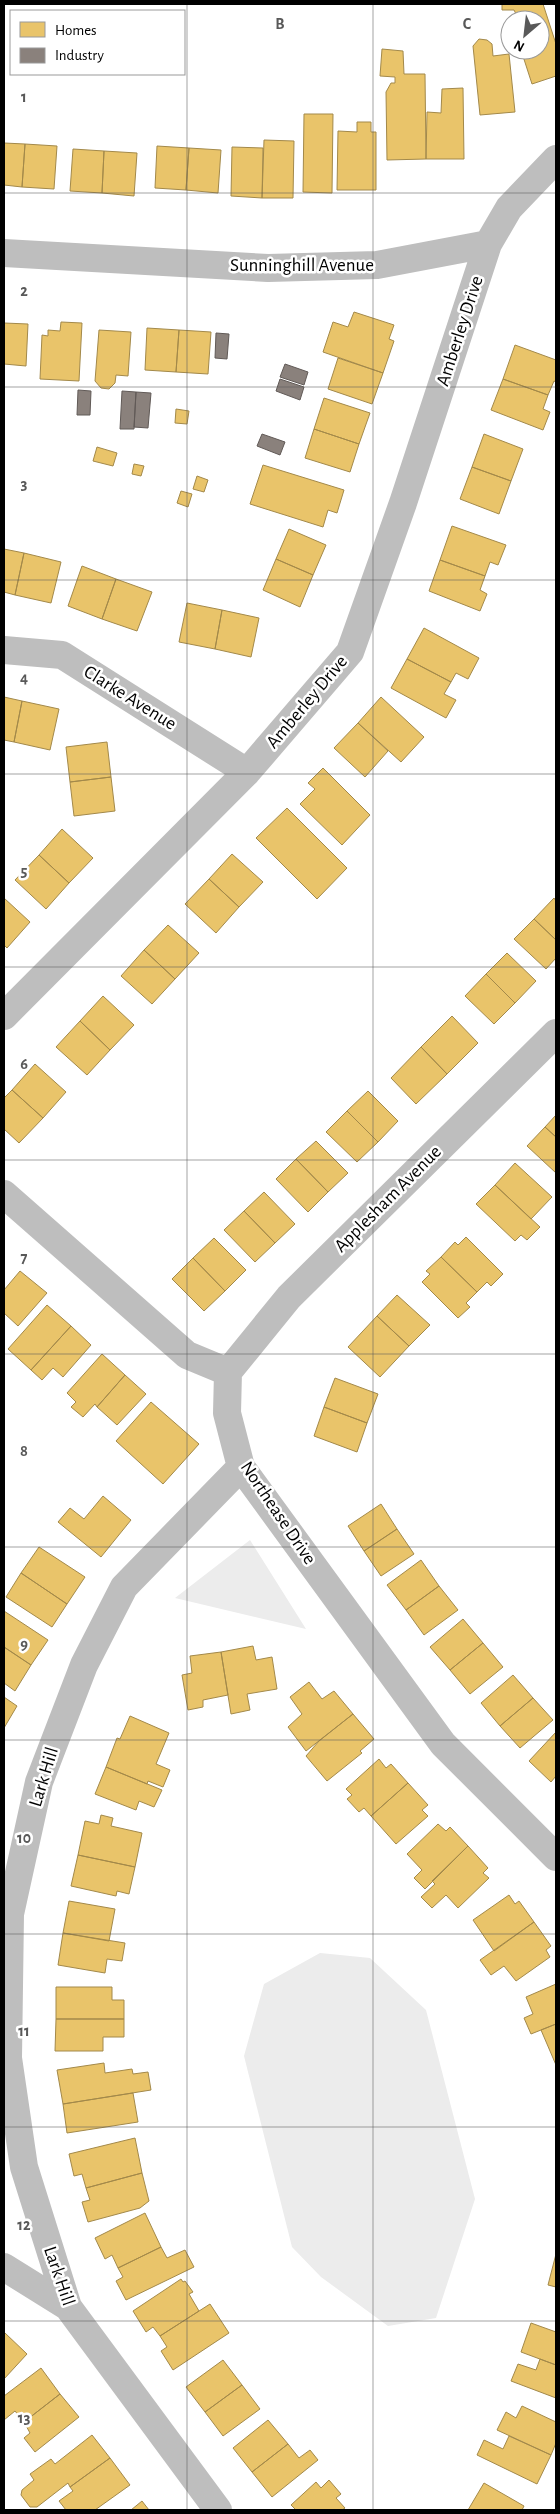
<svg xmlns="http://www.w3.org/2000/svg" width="560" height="2514" font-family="'Alegreya Sans',sans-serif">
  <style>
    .green { fill: #ececec }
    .homes { fill: #e9c46a; stroke: #a3894a }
    .industry { fill: #8a817c; stroke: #615a57 }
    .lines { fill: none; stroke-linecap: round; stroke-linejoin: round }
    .street { stroke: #bebebe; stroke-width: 28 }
    .grid { fill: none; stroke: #595959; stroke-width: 1; stroke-opacity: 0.55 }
    .labels { text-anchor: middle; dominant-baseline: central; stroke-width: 5; stroke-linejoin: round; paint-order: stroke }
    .street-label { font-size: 19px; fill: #000; stroke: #fff }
    .grid-label { font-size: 16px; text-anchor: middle; font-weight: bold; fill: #595959; stroke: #fff; stroke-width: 5; stroke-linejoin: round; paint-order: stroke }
  </style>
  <rect width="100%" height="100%" fill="#fff"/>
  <path class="green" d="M250 1540 306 1629 175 1598Z
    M320 1953 370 1958 426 2010 475 2199 436 2318 388 2326 321 2277 292 2247 244 2056 264 1984Z"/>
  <path class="homes" d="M502 4H543L556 44V76L532 84 521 50H540V20H511L510 17 517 16 514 10H502Z
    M479 39 487 40 492 44 493 56 509 54 515 112 480 115 473 46Z
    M382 49 403 51 404 74H425L426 159 387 160 386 92 391 83H395V77L380 76Z
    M463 88 464 159H426L427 112 441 113 442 89Z
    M304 114H333L332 193 303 192Z
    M357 122H371V132H376V190H337L338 131 357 132Z
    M264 140 294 141 293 198H262Z
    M4 143 25 144 22 187 4 185Z
    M25 144 57 146 54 189 22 187Z
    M157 146 189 148 186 190 155 188Z
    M232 147 263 148 262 198 231 196Z
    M189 148 221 150 218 193 186 190Z
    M73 149 104 151 102 193 70 191Z
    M104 151 137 153 134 196 102 193Z
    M354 312 394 325 389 339 394 341 383 373 323 352 333 322 348 327Z
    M61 322 82 323 79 381 40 379 42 335 48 336V330L60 331Z
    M4 323 28 324 26 366 4 364Z
    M147 328 179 330 176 372 145 370Z
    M99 330 131 332 128 376 116 375 115 383 109 389 101 388 95 381Z
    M179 330 211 332 208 374 176 372Z
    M515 345 556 360V382L554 381 548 395 503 379Z
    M338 358 383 373 372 404 328 389Z
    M503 379 548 395 543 409 550 412 543 430 491 410Z
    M324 398 370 413 359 444 314 429Z
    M176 409 189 411 187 424 175 423Z
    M314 429 359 444 350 472 305 458Z
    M484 434 523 449 511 481 472 467Z
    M97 447 117 453 113 466 93 461Z
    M134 464 144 466 141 476 132 474Z
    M263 465 344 490 337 513 328 510 323 527 250 504Z
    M472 467 511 481 499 514 460 499Z
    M197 476 208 480 204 492 193 489Z
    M181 491 192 494 188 507 177 503Z
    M452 526 506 545 498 565 490 562 485 576 440 560Z
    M289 529 326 545 313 575 276 559Z
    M4 549 24 553 15 595 4 592Z
    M24 553 61 562 51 603 15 595Z
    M276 559 313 575 300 607 263 590Z
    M440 560 485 576 480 590 487 594 480 611 429 591Z
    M82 566 116 579 102 619 68 606Z
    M116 579 152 592 137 631 102 619Z
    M187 603 222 610 215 649 179 642Z
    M222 610 259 618 251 657 215 649Z
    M424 628 479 658 468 679 456 673 451 682 407 659Z
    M407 659 451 682 444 694 456 700 446 718 391 688Z
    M4 697 22 701 14 742 4 740Z
    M381 697 424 737 401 762 358 723Z
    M22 701 59 709 50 750 14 742Z
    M358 723 388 751 365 777 334 748Z
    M107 742 111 777 70 782 66 747Z
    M323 768 370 815 342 845 300 804 315 789 308 783Z
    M111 777 115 811 74 816 70 782Z
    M287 808 347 868 317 899 256 838Z
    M62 829 93 858 69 883 39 855Z
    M232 854 263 882 239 907 209 879Z
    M39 855 69 883 46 909 15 880Z
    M209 879 239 907 216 933 185 904Z
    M4 898 30 922 7 948 4 945Z
    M554 898 556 901V940L534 919Z
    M534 919 556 940V958L546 969 514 939Z
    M168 925 199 953 175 979 144 950Z
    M144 950 175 979 152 1004 121 976Z
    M507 953 536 981 515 1003 486 974Z
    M486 974 515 1003 494 1024 465 996Z
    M103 996 134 1025 110 1050 80 1021Z
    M452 1016 478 1043 447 1074 421 1047Z
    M80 1021 110 1050 87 1075 56 1047Z
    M421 1047 447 1074 416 1104 391 1078Z
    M35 1064 66 1092 43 1118 12 1090Z
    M12 1090 43 1118 19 1143 4 1129V1098Z
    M368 1091 398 1121 378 1142 347 1111Z
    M347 1111 378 1142 357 1162 326 1132Z
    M556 1115V1137L545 1127Z
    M545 1127 556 1137V1173L527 1146Z
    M316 1141 348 1173 328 1192 296 1159Z
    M296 1159 328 1192 308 1212 276 1179Z
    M515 1163 552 1197 531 1219 495 1185Z
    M495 1185 540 1227 527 1240 521 1235 515 1241 476 1204Z
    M264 1192 295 1224 275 1243 244 1211Z
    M244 1211 275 1243 255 1262 224 1230Z
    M466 1237 503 1274 491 1286 487 1282 477 1292 441 1257 455 1242 458 1245Z
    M214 1238 246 1270 225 1291 193 1258Z
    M441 1257 477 1292 466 1303 470 1307 458 1318 422 1282 430 1274 426 1271Z
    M193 1258 225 1291 204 1311 172 1279Z
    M20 1271 47 1293 18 1326 4 1313V1290Z
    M397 1295 430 1325 409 1346 377 1316Z
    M47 1305 71 1326 31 1370 8 1349Z
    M377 1316 409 1346 380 1377 348 1347Z
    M71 1326 91 1345 63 1377 53 1368 42 1380 31 1370Z
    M102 1354 125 1375 97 1407 95 1404 83 1417 71 1407 76 1402 67 1393Z
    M125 1375 146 1394 117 1425 97 1407Z
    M335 1378 378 1394 367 1423 324 1407Z
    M151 1402 199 1444 163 1484 116 1441Z
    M324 1407 367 1423 357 1452 314 1436Z
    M103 1496 131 1520 101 1557 58 1522 70 1508 84 1519Z
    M381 1504 397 1529 364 1551 348 1526Z
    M397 1529 414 1554 381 1576 364 1551Z
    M39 1547 85 1577 67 1604 21 1573Z
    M421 1560 439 1586 406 1610 387 1585Z
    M21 1573 67 1604 52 1627 6 1597Z
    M439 1586 458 1610 424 1635 406 1610Z
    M4 1611 48 1640 31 1665 4 1647Z
    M463 1619 483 1643 450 1670 430 1647Z
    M483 1643 503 1667 470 1694 450 1670Z
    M253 1646 256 1660 272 1657 277 1689 247 1694 250 1710 231 1714 221 1652Z
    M4 1647 31 1665 15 1691 4 1683Z
    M221 1652 228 1695 203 1700V1707L188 1710 182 1675 192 1673 190 1656Z
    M513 1675 533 1698 500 1726 481 1703Z
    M309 1682 322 1699 334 1691 353 1714 306 1751 288 1727 302 1714 290 1697Z
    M4 1697 17 1706 4 1728Z
    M533 1698 553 1720 520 1748 500 1726Z
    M353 1714 374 1739 360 1751 362 1753 327 1781 306 1756 319 1741Z
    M130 1716 169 1733 156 1764 170 1770 163 1787 148 1781 147 1784 106 1767 117 1738 120 1739Z
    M556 1732V1776L551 1782 529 1761Z
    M379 1759 386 1768 391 1764 408 1783 371 1816 364 1808 359 1812 347 1799 352 1795 346 1789Z
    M106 1767 162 1790 154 1807 139 1801 136 1810 95 1794Z
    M408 1783 428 1805 422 1810 428 1816 396 1844 371 1816Z
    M101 1815 113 1818 111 1826 142 1833 135 1867 78 1855 85 1821 99 1824Z
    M438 1824 446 1831 450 1827 468 1846 425 1889 414 1878 422 1870 407 1854Z
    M468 1846 488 1868 483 1873 489 1878 458 1908 446 1895 432 1908 421 1897 435 1884 432 1881Z
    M78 1855 135 1867 129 1894 117 1891 116 1896 71 1886Z
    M509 1895 515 1904 519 1901 534 1922 494 1951 473 1920Z
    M69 1901 115 1909 109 1941 63 1933Z
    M534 1922 551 1946 546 1950 550 1957 516 1981 504 1966 491 1975 480 1960Z
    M63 1933 125 1943 122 1961 107 1959 105 1973 58 1965Z
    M556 1984V2024L531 2034 524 2018 533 2014 526 1997Z
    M56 1987H112V2000H124V2019H56Z
    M56 2019H124V2037H103V2051H55Z
    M556 2024V2065L541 2030Z
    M104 2063 105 2073 132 2069 133 2074 148 2072 151 2090 63 2104 57 2070Z
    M133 2093 138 2122 67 2133 63 2104Z
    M135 2138 142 2173 86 2188 82 2174 74 2176 69 2154Z
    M142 2173 149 2201 140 2208 88 2222 82 2202 90 2200 86 2188Z
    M145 2213 161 2247 118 2268 112 2255 105 2259 95 2238Z
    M161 2247 167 2258 185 2250 194 2267 126 2300 116 2281 123 2277 118 2268Z
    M556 2254V2287L548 2285Z
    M181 2279 183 2282 185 2281 193 2292 189 2294 199 2311 160 2336 153 2327 146 2332 133 2311Z
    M210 2304 229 2333 173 2370 161 2351 167 2347 160 2336Z
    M531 2323 556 2332V2365L521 2352Z
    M5 2333 27 2354 4 2379V2334Z
    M540 2359 556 2365V2398L511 2381 518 2364 536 2370Z
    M223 2360 242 2385 205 2412 186 2387Z
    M41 2368 60 2394 24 2422 15 2411 4 2420V2396Z
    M242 2385 260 2409 223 2436 205 2412Z
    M60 2394 79 2417 35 2452 24 2438 30 2433 24 2422Z
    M522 2406 556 2422V2443L551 2455 497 2430 506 2412 516 2418Z
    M268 2420 288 2444 252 2472 233 2448Z
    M92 2435 110 2458 70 2487 68 2483 37 2507H30L21 2495 22 2490 34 2480 30 2474 51 2459 55 2464Z
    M509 2436 551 2455 537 2484 477 2455 484 2440 503 2449Z
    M288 2444 299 2458 310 2450 318 2460 272 2497 252 2472Z
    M110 2458 130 2485 95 2510H66L59 2501 73 2491 70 2487Z
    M329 2480 341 2494 336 2498 345 2508 342 2510H296L291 2505 316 2482 321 2488Z
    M484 2483 524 2506 522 2510H468Z
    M142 2501 149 2510H131Z"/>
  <path class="industry" d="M216 333 229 334 227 359 215 358Z
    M285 364 308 372 304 385 280 377Z
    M280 379 304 387 300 400 276 391Z
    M78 390 91 391 90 415H77Z
    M122 391 136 392 134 429H120Z
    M136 392 151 393 148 428 134 427Z
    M262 434 285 442 280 455 257 446Z"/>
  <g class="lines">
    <path class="street" d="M4 253 268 268 377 265 488 244
      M4 650 62 655 247 772
      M4 1016 247 772 350 652 403 503 488 244 509 208 556 159
      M4 1194 187 1355 228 1372
      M228 1372 227 1413 241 1467 443 1744 556 1857
      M228 1372 289 1297 556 1033
      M4 2267 68 2307
      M218 2510 68 2307 24 2167 8 2058 10 1914 39 1782 84 1665 124 1587 241 1467"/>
  </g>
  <path class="grid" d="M187 4V2510M373 4V2510M4 193H556M4 387H556M4 580H556M4 774H556M4 967H556M4 1160H556M4 1354H556M4 1547H556M4 1740H556M4 1934H556M4 2127H556M4 2321H556"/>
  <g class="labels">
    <g class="street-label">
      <text x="302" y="265">Sunninghill Avenue</text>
      <text transform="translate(460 331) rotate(-72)">Amberley Drive</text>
      <text transform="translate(130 698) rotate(32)">Clarke Avenue</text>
      <text transform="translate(307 702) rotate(-50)">Amberley Drive</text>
      <text transform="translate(388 1199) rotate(-45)">Applesham Avenue</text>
      <text transform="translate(278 1513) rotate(56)">Northease Drive</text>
      <text transform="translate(44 1777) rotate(-73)">Lark Hill</text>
      <text transform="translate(59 2276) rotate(71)">Lark Hill</text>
    </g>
  </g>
  <g class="grid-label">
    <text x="280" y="29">B</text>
    <text x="467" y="29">C</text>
    <text x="24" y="102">1</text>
    <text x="24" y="296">2</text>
    <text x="24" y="489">3</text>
    <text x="24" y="683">4</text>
    <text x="24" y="876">5</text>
    <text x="24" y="1069">6</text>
    <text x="24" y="1263">7</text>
    <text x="24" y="1456">8</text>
    <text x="24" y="1649">9</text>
    <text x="24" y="1843">10</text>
    <text x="24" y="2036">11</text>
    <text x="24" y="2230">12</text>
    <text x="24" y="2423">13</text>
  </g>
  <rect width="560" height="2514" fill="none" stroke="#000000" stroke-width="10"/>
  <rect x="10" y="10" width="175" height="65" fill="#ffffff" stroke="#999999"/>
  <rect x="20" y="22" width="25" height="15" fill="#e9c46a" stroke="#999999"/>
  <text x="55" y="35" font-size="15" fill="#000000">Homes</text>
  <rect x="20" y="48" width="25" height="15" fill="#8a817c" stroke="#999999"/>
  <text x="55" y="60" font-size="15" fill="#000000">Industry</text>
  <g transform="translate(525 35) rotate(208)"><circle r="24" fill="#ffffff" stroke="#999999"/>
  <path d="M0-4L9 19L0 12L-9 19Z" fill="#595959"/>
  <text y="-8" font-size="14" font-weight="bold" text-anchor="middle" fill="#000000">N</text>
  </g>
</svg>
